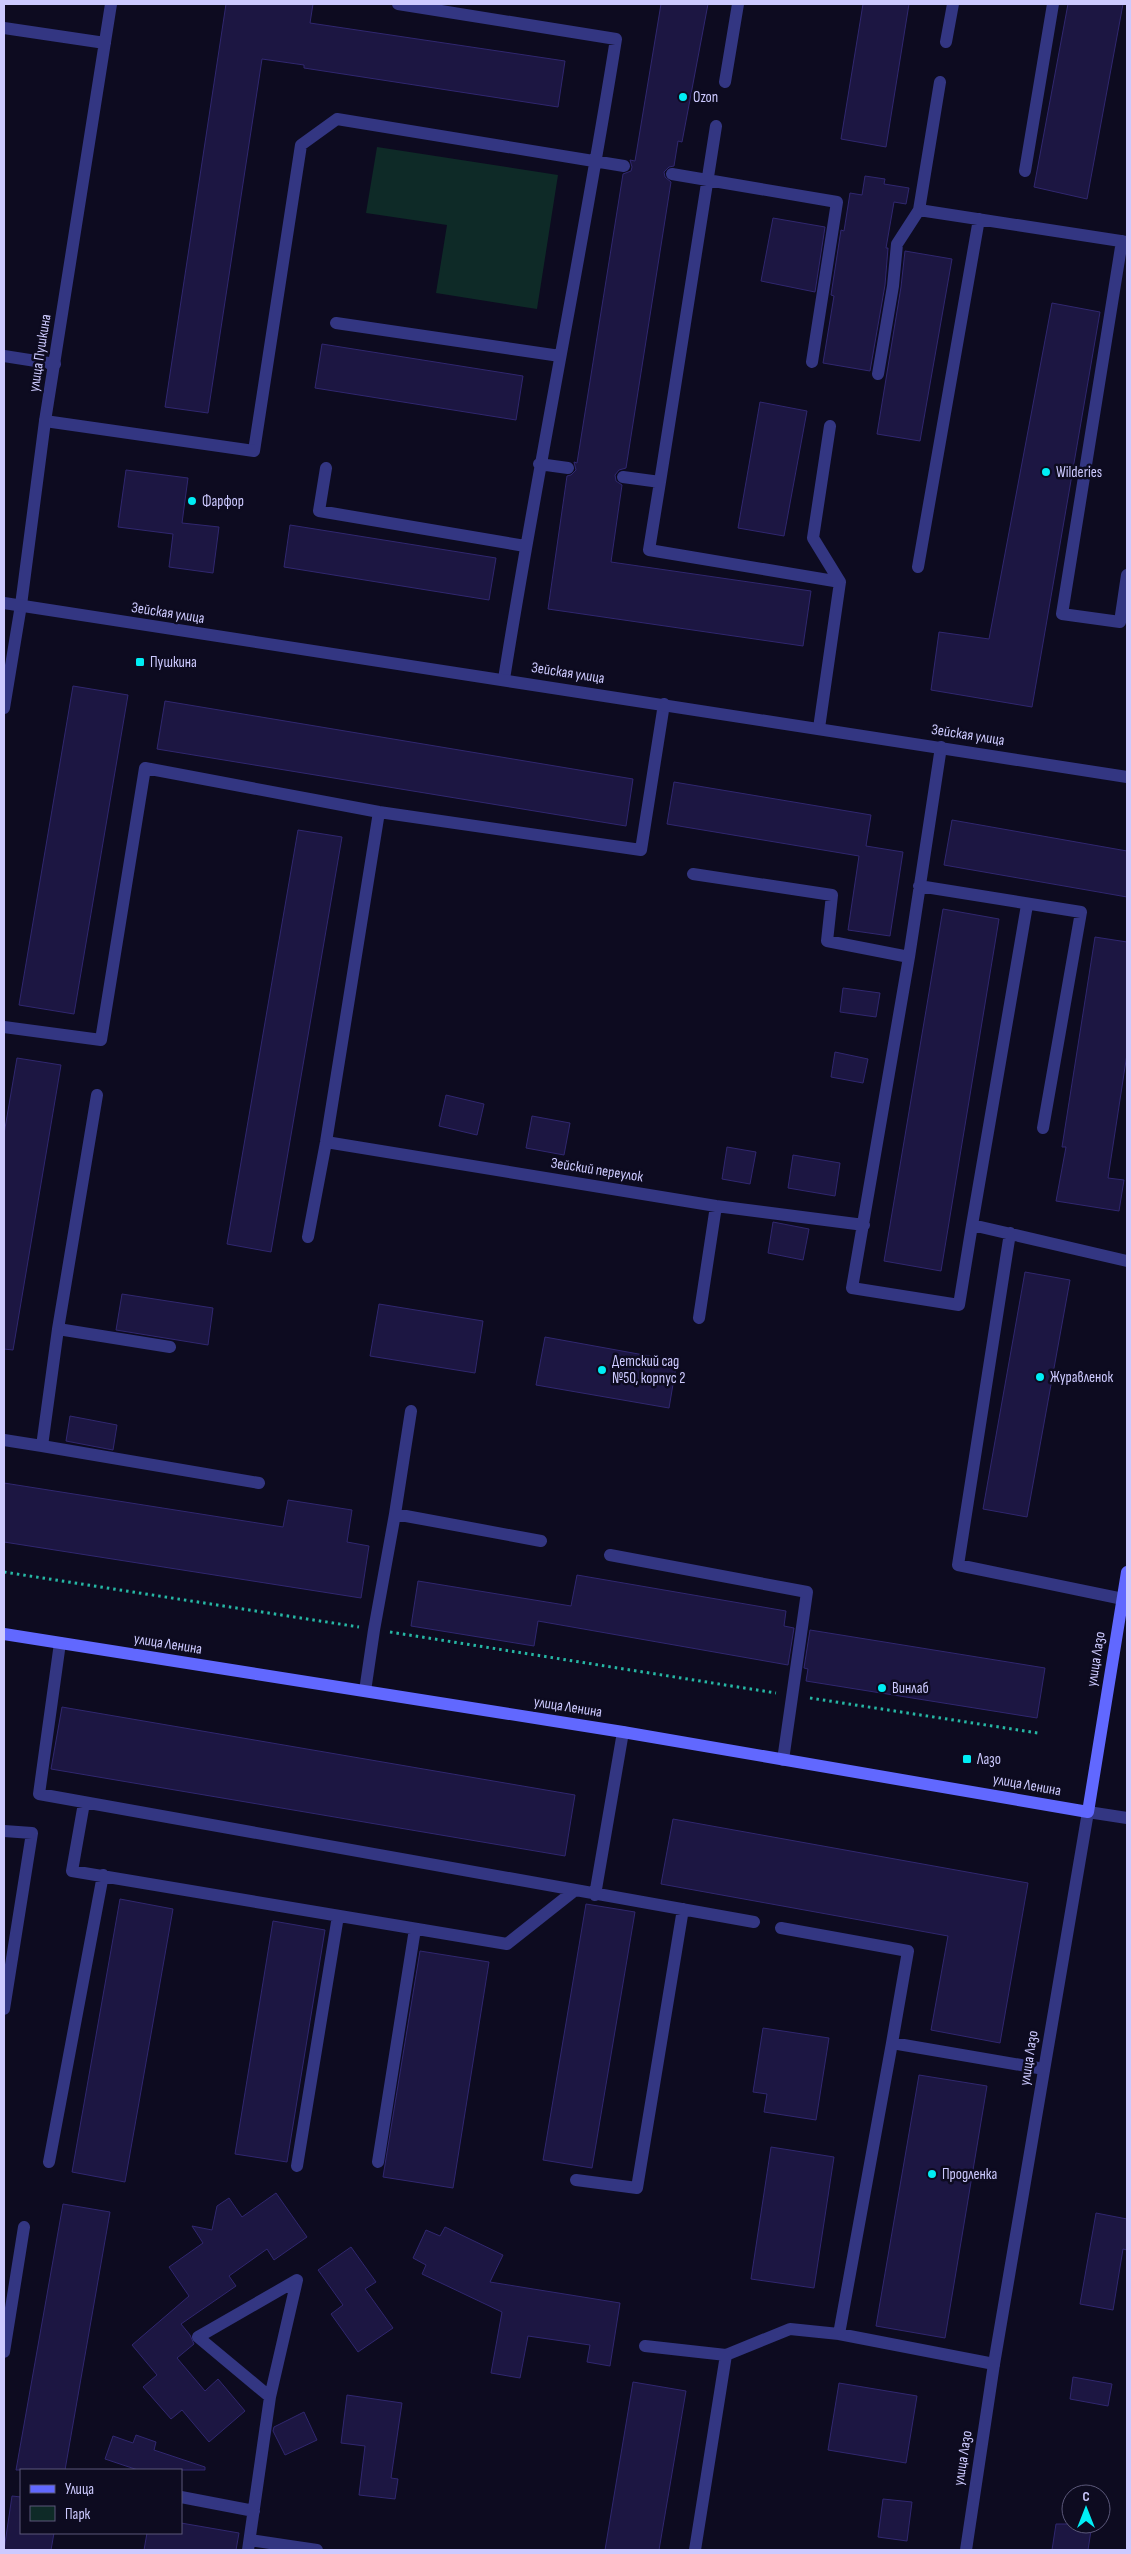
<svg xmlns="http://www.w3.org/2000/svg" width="1131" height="2554" font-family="'Sofia Sans Condensed',sans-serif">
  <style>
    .green { fill: #0e2a27 }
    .building { fill: #1c1642; stroke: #30276f }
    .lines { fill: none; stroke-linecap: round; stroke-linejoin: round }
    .path { stroke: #26b7a4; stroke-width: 3; stroke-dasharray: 2.5 4; stroke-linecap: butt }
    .service { stroke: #333682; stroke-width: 12 }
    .minor { stroke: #333682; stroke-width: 12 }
    .tertiary { stroke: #333682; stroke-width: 12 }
    .secondary { stroke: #6168ff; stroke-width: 12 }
    .poi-dot { fill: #00eef5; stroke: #0d0b20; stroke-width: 2 }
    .labels { text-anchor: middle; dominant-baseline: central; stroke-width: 5; stroke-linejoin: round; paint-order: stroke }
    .poi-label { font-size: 15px; fill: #cdcaff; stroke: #0d0b20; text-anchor: start }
    .street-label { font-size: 15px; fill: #cdcaff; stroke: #0d0b20 }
  </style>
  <rect width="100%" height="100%" fill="#0d0b20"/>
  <path class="green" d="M377 147 558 175 537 309 436 293 447 225 366 213Z"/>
  <path class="building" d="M226 4H313L310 23 565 61 558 107 304 68V65L262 59 208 413 165 407Z
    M661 4H708L682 142 678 141 674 166 669 167 664 172 665 177 671 182 626 468 619 470 615 475 616 481 622 485 611 562 811 591 803 646 548 609 567 476 571 475 576 470 574 462 577 463 623 174 631 171 632 167 630 160 635 161Z
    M863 4H909L886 147 841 139Z
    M1068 4H1123L1087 199 1034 187Z
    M865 176 885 179 884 184 909 188 906 204 894 202 886 248H888L885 285 870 371 823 363 834 296 831 295 841 230 844 231 850 193 862 195Z
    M773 218 825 227 815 292 761 281Z
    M905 251 952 259 920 441 877 434 901 287Z
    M1052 303 1100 312 1032 707 931 690 939 632 989 639Z
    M322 344 523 376 516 420 315 388Z
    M760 402 807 411 784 536 738 528Z
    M126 470 188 478 182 523 219 527 213 573 169 567 173 534 118 527Z
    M290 525 496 558 489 600 284 567Z
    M73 686 128 695 74 1014 19 1005Z
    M165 701 633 779 626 826 157 749Z
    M674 782 871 815 866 846 903 852 890 936 848 930 859 856 667 824Z
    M952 820 1127 851V897L944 865Z
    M298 830 342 837 271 1252 227 1244Z
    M943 909 999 919 941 1271 884 1261Z
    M1095 937 1127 942V1054L1108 1178 1124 1180 1119 1211 1056 1201 1066 1147H1062Z
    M843 988 880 993 876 1017 840 1012Z
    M835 1052 868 1059 863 1083 831 1077Z
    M17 1058 61 1065 13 1350 4 1349V1134Z
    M446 1095 484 1104 477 1135 439 1126Z
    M532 1116 570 1123 564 1155 526 1148Z
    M727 1147 756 1152 750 1184 722 1179Z
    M793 1155 840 1163 835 1196 788 1188Z
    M773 1222 809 1229 803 1260 768 1253Z
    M1025 1272 1070 1280 1027 1517 983 1509Z
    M122 1294 213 1308 208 1345 116 1330Z
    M379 1304 483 1321 475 1373 370 1356Z
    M545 1337 677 1361 669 1408 536 1385Z
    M70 1416 117 1425 113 1450 66 1441Z
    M4 1483 283 1527 288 1500 352 1510 347 1542 369 1546 361 1598 4 1542Z
    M577 1575 786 1611 784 1626 794 1628 788 1665 538 1621 534 1646 411 1626 418 1581 571 1606Z
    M810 1630 1045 1668 1037 1718 806 1681 808 1669 804 1668Z
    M62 1707 575 1795 565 1856 51 1769Z
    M673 1819 1028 1883 1000 2043 931 2030 948 1936 661 1884Z
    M120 1899 173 1909 125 2182 72 2172Z
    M586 1904 635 1912 592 2168 543 2160Z
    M273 1921 325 1930 287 2162 235 2154Z
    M420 1951 489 1962 453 2188 383 2177Z
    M763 2028 829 2038 816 2120 764 2112 767 2094 753 2092Z
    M919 2075 987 2086 945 2338 876 2326Z
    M771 2147 834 2157 814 2288 751 2279Z
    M276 2193 307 2237 274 2260 267 2249 229 2276 236 2286 181 2324 190 2335 194 2344 177 2358 205 2391 218 2379 245 2411 209 2442 182 2410 171 2419 143 2387 157 2375 132 2345 189 2296 169 2267 203 2243 192 2226 212 2230 217 2206 229 2198 242 2217Z
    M63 2204 110 2212 65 2470H16Z
    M1096 2213 1127 2219V2250L1123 2249 1113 2310 1080 2304Z
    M445 2227 503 2255 490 2282 620 2303 610 2366 587 2362 590 2345 528 2336 520 2378 491 2373 502 2312 422 2274 426 2265 413 2258 426 2230 440 2236Z
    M351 2247 376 2282 365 2289 393 2328 358 2352 331 2314 343 2305 318 2270Z
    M1073 2377 1112 2384 1108 2406 1070 2399Z
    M633 2382 686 2391 659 2550H605Z
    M839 2383 917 2396 906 2463 828 2450Z
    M347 2395 402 2403 391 2478 398 2479 395 2499 359 2495 365 2446 341 2443Z
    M304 2412 317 2440 285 2455 273 2431 274 2427Z
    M136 2435 156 2442 154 2450 205 2467V2470H138L105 2459 113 2436 133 2443Z
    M12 2496 21 2497V2533H54L51 2550H4Z
    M883 2499 912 2502 907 2541 878 2537Z
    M181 2523 239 2533 236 2550H144L147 2533H181Z
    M1056 2524H1092L1088 2550H1052Z"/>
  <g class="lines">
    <path class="path" d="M4 1572 359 1627
      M390 1632 776 1693
      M810 1698 1038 1733"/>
    <path class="service" d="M398 4 616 39C582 253 538 465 504 679
      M946 42 953 4
      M725 82 738 4
      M1025 171 1053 4
      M672 174 837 202 812 362
      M919 210 940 82
      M1122 241 1062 614 1120 622 1127 575
      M336 323 560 356
      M4 356 55 364
      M878 374 893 286 897 244 919 210 1127 242
      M45 421 254 451 301 145 337 119 624 166
      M830 426 813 538 840 582
      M539 464 568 468
      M326 468 319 511 525 546
      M623 477 660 482 649 550 840 582 819 728
      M660 482 716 126
      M918 567 979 219
      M693 874 832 895 827 941 909 957 941 747
      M919 886 1081 912 1043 1128
      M909 957 852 1288 959 1305 972 1225 1127 1261
      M4 1027 101 1040 145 768 379 812 641 850 664 704
      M326 1142 716 1206 864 1225
      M972 1225 1027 905
      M1010 1233 958 1565 1123 1599
      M308 1237 326 1142 379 812
      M699 1318 716 1206
      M58 1329 97 1095
      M4 1440 42 1446 58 1329 170 1347
      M42 1446 259 1483
      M395 1514 411 1411
      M610 1555 807 1592 783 1760
      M60 1643 39 1794 754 1922
      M365 1691 374 1630 395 1514 541 1541
      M84 1803 72 1871 507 1944 574 1891
      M4 1831 32 1833 4 2009
      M595 1895 623 1732
      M781 1928 908 1951 892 2043
      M49 2162 103 1875
      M378 2162 415 1929
      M297 2166 338 1916
      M576 2180 637 2188 683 1909
      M839 2334 892 2043 1044 2069
      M645 2346 726 2355
      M4 2352 24 2227
      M181 2497 254 2511
      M250 2540 317 2550
      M248 2550 270 2397 297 2280 198 2337 270 2397
      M695 2550 726 2355 790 2329 839 2334 994 2364"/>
    <path class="minor" d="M4 28 105 43
      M4 708 21 605 45 421 111 4"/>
    <path class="tertiary" d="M4 603 1127 777
      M966 2550 994 2364 1088 1812 1127 1818"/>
    <path class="secondary" d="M4 1634 623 1732 1088 1812 1127 1572"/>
  </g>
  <g class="poi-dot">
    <circle cx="683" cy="97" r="5"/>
    <circle cx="1046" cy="472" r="5"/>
    <circle cx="192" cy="501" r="5"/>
    <rect x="135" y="657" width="10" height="10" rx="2.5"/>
    <circle cx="602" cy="1370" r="5"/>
    <circle cx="1040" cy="1377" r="5"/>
    <circle cx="882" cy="1688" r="5"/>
    <rect x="962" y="1754" width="10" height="10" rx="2.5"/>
    <circle cx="932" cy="2174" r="5"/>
  </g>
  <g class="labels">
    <g class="poi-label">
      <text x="693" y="97">Ozon</text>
      <text x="1056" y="472">Wilderies</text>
      <text x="202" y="501">Фарфор</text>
      <text x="150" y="662">Пушкина</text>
      <text x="612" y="1361">Детский сад<tspan x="612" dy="17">№50, корпус 2</tspan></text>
      <text x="1050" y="1377">Журавленок</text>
      <text x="892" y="1688">Винлаб</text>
      <text x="977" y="1759">Лазо</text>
      <text x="942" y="2174">Продленка</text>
    </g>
    <g class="street-label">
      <text transform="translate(40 353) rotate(-81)">улица Пушкина</text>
      <text transform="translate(168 613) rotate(9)">Зейская улица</text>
      <text transform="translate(568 673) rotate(9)">Зейская улица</text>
      <text transform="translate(968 735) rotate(9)">Зейская улица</text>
      <text transform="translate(597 1170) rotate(9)">Зейский переулок</text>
      <text transform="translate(168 1644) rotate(9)">улица Ленина</text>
      <text transform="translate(1096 1659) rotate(-81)">улица Лазо</text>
      <text transform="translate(568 1707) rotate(9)">улица Ленина</text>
      <text transform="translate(1027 1785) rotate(10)">улица Ленина</text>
      <text transform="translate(1029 2058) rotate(-81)">улица Лазо</text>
      <text transform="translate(963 2458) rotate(-81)">улица Лазо</text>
    </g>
  </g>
  <rect width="1131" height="2554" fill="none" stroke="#cdcaff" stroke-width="10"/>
  <rect x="20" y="2469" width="162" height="65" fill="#0d0b20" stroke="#5a5779"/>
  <rect x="30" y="2485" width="25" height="8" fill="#6168ff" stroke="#5a5779"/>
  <text x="65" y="2494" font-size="15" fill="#cdcaff">Улица</text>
  <rect x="30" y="2506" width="25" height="15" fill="#0e2a27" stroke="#5a5779"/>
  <text x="65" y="2519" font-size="15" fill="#cdcaff">Парк</text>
  <g transform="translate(1086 2509)"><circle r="24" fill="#0d0b20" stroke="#5a5779"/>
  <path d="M0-4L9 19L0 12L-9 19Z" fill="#00eef5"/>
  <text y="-8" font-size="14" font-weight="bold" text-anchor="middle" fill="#cdcaff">С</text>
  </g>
</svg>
